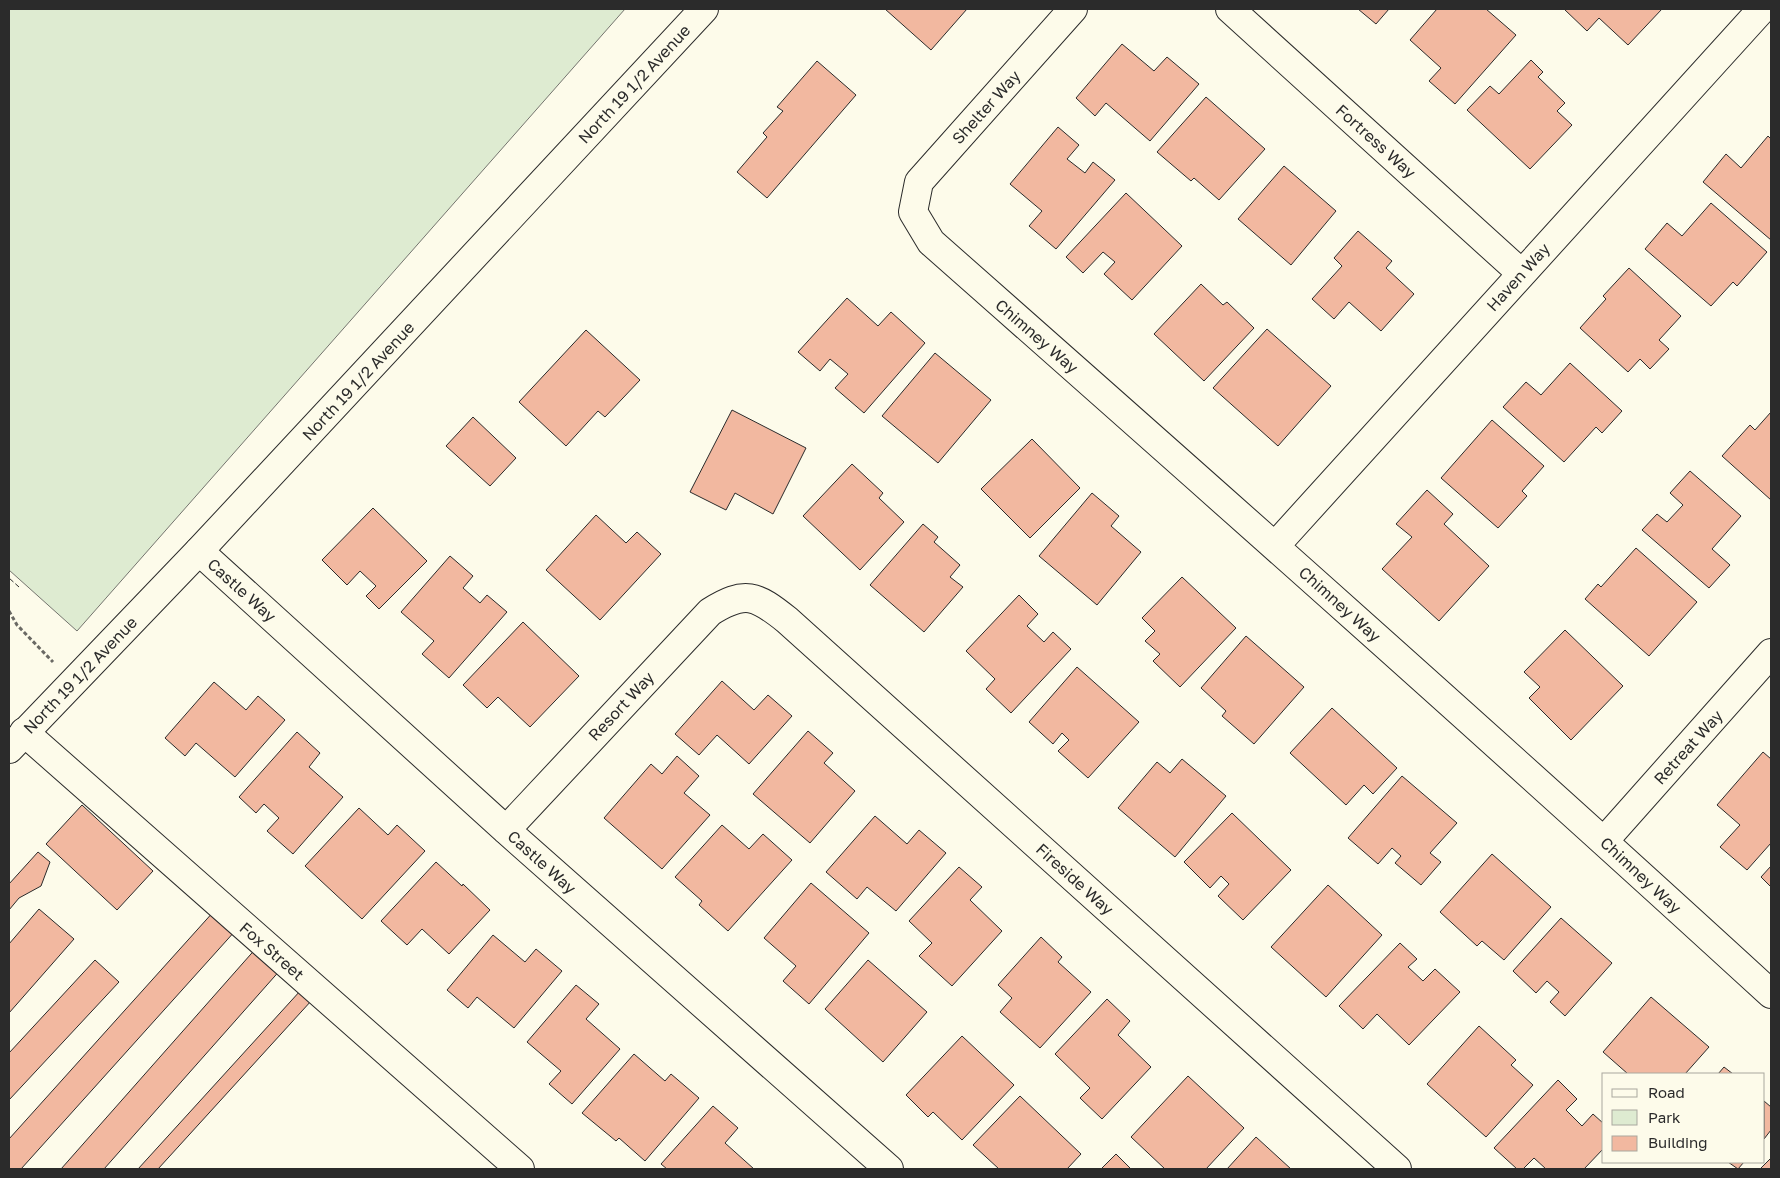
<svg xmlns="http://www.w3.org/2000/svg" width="1780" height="1178" font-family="'Golos Text',sans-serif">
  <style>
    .green { fill: #deebd1; stroke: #74746e }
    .building { fill: #f2b8a0; stroke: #2b2b2b }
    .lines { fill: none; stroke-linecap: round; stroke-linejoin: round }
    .street-casing { stroke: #2b2b2b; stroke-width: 30 }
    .secondary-casing { stroke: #2b2b2b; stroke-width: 30 }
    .path { stroke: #6a6964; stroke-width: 3; stroke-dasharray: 4 2.5; stroke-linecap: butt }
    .street { stroke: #fdfbea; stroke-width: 28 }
    .secondary { stroke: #fdfbea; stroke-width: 28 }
    .fence { stroke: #2b2b2b; stroke-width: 1; stroke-dasharray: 6 2.5; stroke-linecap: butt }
    .labels { text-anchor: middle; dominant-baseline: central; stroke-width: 4; stroke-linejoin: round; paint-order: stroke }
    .street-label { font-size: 16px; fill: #2b2b2b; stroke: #fdfbea }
  </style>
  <rect width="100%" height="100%" fill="#fdfbea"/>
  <path class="green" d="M9 9H625L77 631 9 570Z"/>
  <path class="building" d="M885 9H967L931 50Z
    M1358 9H1389L1376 24Z
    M1437 9H1486L1516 35 1455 104 1429 81 1441 68 1410 40Z
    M1564 9H1662L1628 45 1599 18 1587 31Z
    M1122 44 1154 71 1167 57 1199 84 1150 141 1106 103 1095 116 1076 98Z
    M1531 60 1543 72 1538 77 1565 103 1557 111 1572 125 1530 169 1467 110 1490 86 1499 94Z
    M817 61 856 95 767 198 737 172 767 137 763 133 783 111 777 107Z
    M1206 97 1265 149 1219 200 1194 178 1191 181 1157 152Z
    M1058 127 1079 145 1067 159 1085 173 1093 162 1115 180 1056 249 1029 226 1042 211 1010 184Z
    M1768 136 1771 139V240L1703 182 1726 154 1741 168Z
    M1284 166 1336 211 1291 265 1238 219Z
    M1126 193 1182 246 1132 300 1104 274 1115 262 1103 252 1083 273 1066 257Z
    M1711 203 1767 252 1737 286 1733 282 1711 306 1645 249 1667 223 1682 236Z
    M1358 231 1392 261 1386 268 1414 294 1381 331 1349 302 1334 319 1312 299 1342 266 1334 258Z
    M1629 268 1681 316 1659 340 1669 349 1650 369 1640 359 1628 372 1580 328 1606 299 1603 296Z
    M1201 284 1223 305 1227 302 1254 328 1204 381 1154 334Z
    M847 298 878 326 891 312 925 343 864 413 835 388 848 374 830 359 820 371 798 352Z
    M1267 329 1331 386 1278 446 1213 388Z
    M586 330 640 380 605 417 598 411 566 446 519 402Z
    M935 353 991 400 938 463 882 416Z
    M1570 363 1622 411 1602 433 1596 427 1564 462 1503 407 1526 382 1541 395Z
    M732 410 806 448 773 514 735 493 726 510 690 492Z
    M1771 412V500L1722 456 1750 425 1755 430Z
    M473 417 516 458 490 486 446 446Z
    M1492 420 1544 466 1522 491 1527 496 1498 528 1441 478Z
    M1032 439 1080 488 1030 538 981 489Z
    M852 464 883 493 879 498 904 522 860 570 803 516Z
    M1690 471 1741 516 1712 549 1730 565 1709 588 1642 530 1657 514 1667 522 1683 505 1670 493Z
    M1427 490 1453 514 1444 524 1489 566 1439 621 1382 569 1412 537 1396 524Z
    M1092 493 1119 516 1111 526 1141 552 1097 605 1039 556Z
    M373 508 427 561 379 609 366 596 376 586 360 571 347 585 322 560Z
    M596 515 626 543 637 532 661 554 600 620 546 570Z
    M923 524 938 537 934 542 960 565 950 577 963 587 924 632 870 585Z
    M1636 548 1697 602 1649 656 1585 599 1598 584 1601 587Z
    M450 556 473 576 463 588 480 603 487 595 507 612 449 678 422 654 434 641 401 612Z
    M1182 577 1236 628 1180 687 1153 661 1160 654 1145 641 1155 631 1142 618Z
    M1019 595 1038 614 1027 626 1044 642 1053 632 1071 649 1011 713 986 689 995 679 966 651Z
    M523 622 579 676 530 727 498 697 487 708 463 685Z
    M1565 630 1623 686 1571 740 1529 698 1540 687 1524 672Z
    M1246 636 1304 687 1254 744 1222 716 1226 711 1201 688Z
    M1077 667 1139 722 1088 778 1058 751 1069 740 1062 733 1053 744 1029 722Z
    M722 681 754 710 768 695 792 716 749 764 717 735 699 755 675 734Z
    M214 682 246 710 258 696 285 720 235 777 196 743 185 756 165 738Z
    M1332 708 1397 768 1373 794 1364 785 1346 805 1290 753Z
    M808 731 833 753 824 763 855 791 810 843 753 794Z
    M297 732 320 753 309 767 343 797 293 854 267 831 279 818 264 804 256 813 239 797Z
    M1763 752 1771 759V843L1747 870 1720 847 1740 825 1717 805Z
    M677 756 699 776 684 793 710 815 662 869 604 818 651 764 662 774Z
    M1182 759 1226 796 1175 857 1118 808 1157 762 1170 773Z
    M1402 776 1457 823 1430 853 1441 862 1421 885 1395 863 1401 856 1392 848 1378 864 1348 838Z
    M82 805 153 871 117 910 46 844Z
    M359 808 388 835 397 825 425 851 362 919 305 866Z
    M1232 813 1291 870 1243 920 1218 896 1229 884 1221 876 1210 888 1184 862Z
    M875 816 907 844 919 830 946 853 896 911 867 887 857 899 826 872Z
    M722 825 749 849 763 834 792 860 728 931 699 905 702 901 675 877Z
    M38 852 50 862 41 886 19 898 9 910V884Z
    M1492 854 1551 907 1504 960 1482 941 1477 946 1440 912Z
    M436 862 462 886 463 884 490 910 449 954 422 929 407 945 381 921Z
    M1771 866V887L1761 877Z
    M959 867 982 887 970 900 1002 931 952 986 919 956 932 943 909 921Z
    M811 883 869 933 809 1004 783 981 796 966 764 938Z
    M1328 885 1382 935 1326 997 1271 947Z
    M224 900 245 920 21 1169H9V1139Z
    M39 909 74 939 9 1013V944Z
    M1561 918 1612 963 1565 1016 1550 1002 1559 992 1547 981 1536 993 1513 971Z
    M493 935 525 962 536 949 562 971 514 1028 477 997 468 1008 447 990Z
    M266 937 290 959 104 1169H61Z
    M1041 937 1062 957 1058 962 1091 992 1040 1048 1000 1012 1012 998 998 985Z
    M1400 943 1417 959 1408 967 1423 981 1435 969 1460 992 1409 1045 1377 1014 1363 1029 1339 1006Z
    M95 960 119 982 9 1100V1053Z
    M868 960 927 1012 883 1062 825 1009Z
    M311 979 322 989 158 1169H138Z
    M576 985 599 1004 586 1019 620 1049 572 1104 549 1084 561 1071 527 1042Z
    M1651 997 1709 1047 1685 1074H1628L1603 1052Z
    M1107 999 1130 1021 1118 1035 1151 1067 1102 1119 1080 1098 1090 1088 1055 1054Z
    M1479 1026 1516 1060 1511 1065 1533 1085 1486 1137 1427 1084Z
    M962 1036 1014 1085 962 1140 933 1112 928 1117 906 1095Z
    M634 1054 665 1081 671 1074 699 1098 645 1161 619 1138 616 1141 582 1113Z
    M1724 1067 1733 1074H1718Z
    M1188 1076 1244 1128 1206 1169H1165L1131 1137Z
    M1558 1080 1577 1099 1566 1110 1582 1126 1593 1114 1604 1124V1148L1584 1169H1546L1534 1158 1523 1169H1517L1494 1148Z
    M1020 1096 1081 1154 1067 1169H999L973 1145Z
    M1764 1101 1771 1107V1130L1764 1139Z
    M713 1106 738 1128 725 1143 754 1169H667L661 1164Z
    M1256 1137 1291 1169H1227Z
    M1116 1154 1131 1169H1101Z
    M1771 1158V1169H1760Z
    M1728 1162H1744L1738 1169Z"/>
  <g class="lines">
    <defs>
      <path id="street" d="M1073 9 919 182 913 212 931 242C1213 491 1494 740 1771 994
        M1230 9 1521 273
        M1275 546 1762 9
        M199 551 506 830 889 1169
        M24 732 520 1169
        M506 830 710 612C745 590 756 595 787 620L1397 1169
        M1604 841 1771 653"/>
      <path id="secondary" d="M9 749 199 551 704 9"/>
    </defs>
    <use href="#street" class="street-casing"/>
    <use href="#secondary" class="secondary-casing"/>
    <path class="path" d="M9 611 17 625 53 662"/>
    <use href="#street" class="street"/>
    <use href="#secondary" class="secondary"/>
    <path class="fence" d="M9 578 19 587"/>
  </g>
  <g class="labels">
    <g class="street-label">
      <text transform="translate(634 84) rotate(-47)">North 19 1/2 Avenue</text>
      <text transform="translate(986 107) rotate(-48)">Shelter Way</text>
      <text transform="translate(1376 141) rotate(42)">Fortress Way</text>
      <text transform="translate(1518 277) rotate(-48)">Haven Way</text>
      <text transform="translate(1037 336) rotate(41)">Chimney Way</text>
      <text transform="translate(358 381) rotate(-47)">North 19 1/2 Avenue</text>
      <text transform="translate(242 590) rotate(42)">Castle Way</text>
      <text transform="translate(1340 604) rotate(42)">Chimney Way</text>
      <text transform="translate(80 675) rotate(-46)">North 19 1/2 Avenue</text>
      <text transform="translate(621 706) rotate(-47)">Resort Way</text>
      <text transform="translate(1688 747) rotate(-48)">Retreat Way</text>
      <text transform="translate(542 862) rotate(42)">Castle Way</text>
      <text transform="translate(1641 875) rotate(43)">Chimney Way</text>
      <text transform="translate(1075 879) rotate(42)">Fireside Way</text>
      <text transform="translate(272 951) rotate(41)">Fox Street</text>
    </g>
  </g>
  <rect width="1780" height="1178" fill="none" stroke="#2b2b2b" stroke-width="20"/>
  <rect x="1602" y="1073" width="162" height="90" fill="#fdfbea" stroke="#a9a89e"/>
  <rect x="1612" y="1089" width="25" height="8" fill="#fdfbea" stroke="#a9a89e"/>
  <text x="1648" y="1098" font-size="15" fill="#2b2b2b">Road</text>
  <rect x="1612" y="1110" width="25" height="15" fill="#deebd1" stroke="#a9a89e"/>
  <text x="1648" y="1123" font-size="15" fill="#2b2b2b">Park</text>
  <rect x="1612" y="1136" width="25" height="15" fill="#f2b8a0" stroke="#a9a89e"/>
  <text x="1648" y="1148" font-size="15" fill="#2b2b2b">Building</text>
</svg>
